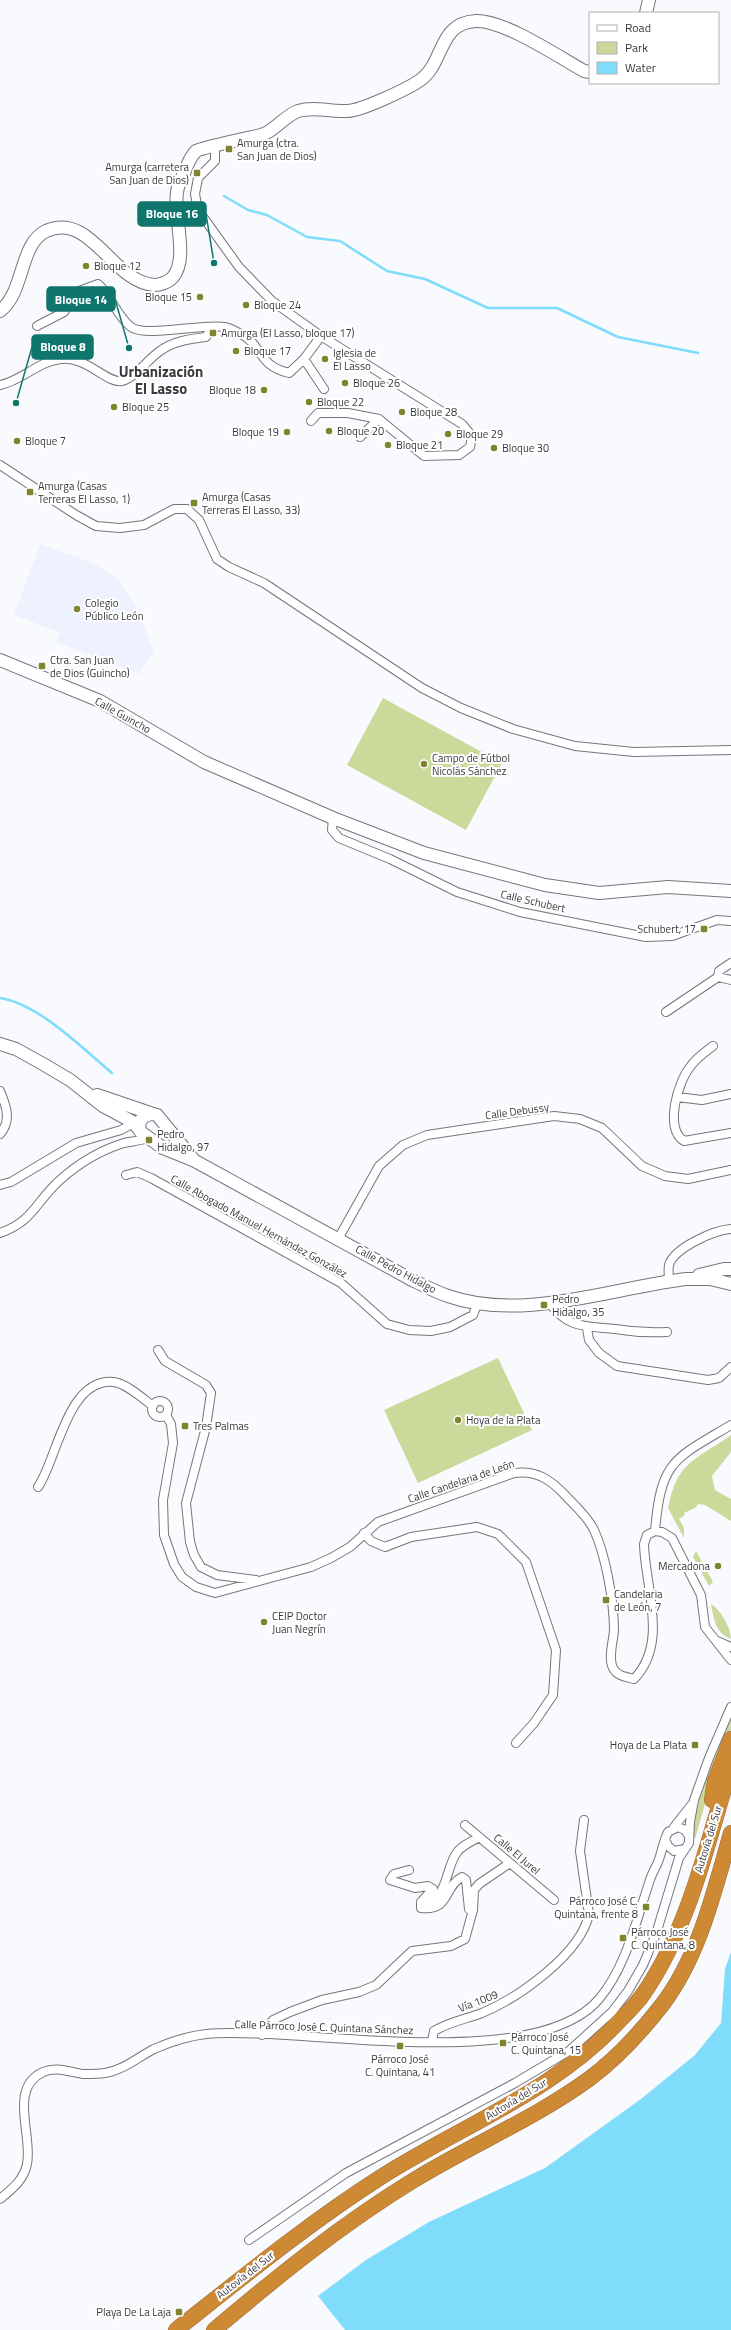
<svg xmlns="http://www.w3.org/2000/svg" width="731" height="2330" font-family="'Titillium Web',sans-serif">
  <style>
    .built { fill: #eef2ff }
    .green { fill: #cbda9b }
    .water { fill: #7fdcfa }
    .lines { fill: none; stroke-linecap: round; stroke-linejoin: round }
    .stream { stroke: #7fdcfa; stroke-width: 2.5 }
    .street-casing { stroke: #74767e; stroke-width: 10 }
    .secondary-casing { stroke: #74767e; stroke-width: 14 }
    .highway-casing { stroke: #9a6d37; stroke-width: 16 }
    .street { stroke: #fff; stroke-width: 8 }
    .secondary { stroke: #fff; stroke-width: 12 }
    .highway { stroke: #ce8934; stroke-width: 15 }
    .poi-dot { fill: #81842e; stroke: #fff; stroke-width: 1.5 }
    .labels { text-anchor: middle; dominant-baseline: central; stroke-width: 4; stroke-linejoin: round; paint-order: stroke }
    .poi-label { font-size: 11px; fill: #38393d; stroke: #fff; text-anchor: start }
    .street-label { font-size: 11px; fill: #38393d; stroke: #fff }
    .district-label { font-size: 15px; font-weight: bold; fill: #38393d; stroke: #fff }
    .leader { fill: none; stroke: #0f766e; stroke-width: 1.5 }
    .callout-dot { fill: #0f766e; stroke: #fff; stroke-width: 1.5 }
    .callout { fill: #0f766e; stroke: #0f766e; stroke-width: 1.5 }
    .callout-label { font-size: 12px; text-anchor: middle; font-weight: bold; fill: #fff }
  </style>
  <rect width="100%" height="100%" fill="#f9fafe"/>
  <path class="built" d="M40 544 91 562 118 579 135 604 154 652 139 674 56 642 61 633 14 615Z"/>
  <path class="green" d="M383 698 502 763 466 830 347 765Z
    M498 1358 532 1430 418 1483 384 1410Z
    M731 1435V1452L712 1476 715 1490 731 1499V1521L705 1505 698 1504 695 1508 684 1513 685 1515 679 1519 684 1528V1538L668 1508C677 1461 696 1460 731 1435Z
    M696 1551 713 1582 709 1586 693 1557Z
    M711 1604C721 1610 731 1628 731 1639 715 1633 714 1619 711 1604Z
    M731 1717V1731L708 1794 695 1839 692 1829 702 1790Z"/>
  <path class="water" d="M731 1952V2330H345L318 2296 366 2260 429 2222 545 2168 641 2099 695 2055 721 2023 725 1969Z"/>
  <g class="lines">
    <path class="stream" d="M224 196 248 210 267 215 307 237 340 241 387 271 425 279 488 308H557L618 337 698 353
      M0 998C39 1004 82 1048 112 1073"/>
    <defs>
      <path id="street" d="M215 147V161L198 178 195 194 198 210 239 267 272 301 321 336 462 424 472 436 470 447 459 455 424 456 379 419 348 413H318L311 421
        M37 326 64 312 79 291 98 284C113 297 114 313 131 327 146 338 204 323 225 327 230 328 235 331 239 333 264 345 256 365 289 373L304 359 321 336
        M304 359 324 389
        M0 385C22 381 38 361 61 359 87 356 107 384 122 381 136 377 148 359 160 351 173 341 190 339 206 337L212 327
        M360 437 379 419
        M0 465 76 515 96 526 120 528 144 525 174 509H187L199 520 217 559 229 567 264 583 422 688 461 708 513 729 575 746 634 752 731 750
        M333 818 332 830 339 838 390 859 457 892 520 912 646 937 672 936 717 920 731 921
        M718 977 719 971 731 963
        M718 977 731 980
        M666 1012 718 977
        M713 1046C705 1052 696 1058 690 1067 678 1082 664 1128 684 1141L731 1133
        M0 1091C6 1105 12 1121 0 1134
        M677 1097 702 1100 731 1094
        M126 1175 137 1172 151 1178 341 1283 387 1324 409 1330 431 1331 450 1327 473 1315 478 1302
        M0 1185 11 1182 76 1143 121 1130 137 1121
        M0 1233C34 1221 36 1201 60 1180 78 1164 101 1150 124 1143 133 1141 141 1141 150 1137
        M338 1239 379 1166 403 1145 427 1135 554 1116 580 1119 602 1128 642 1166 665 1176 688 1179 731 1170
        M669 1281C669 1276 668 1270 669 1265 674 1248 714 1230 731 1229
        M549 1302C567 1329 587 1326 615 1329 633 1332 649 1333 667 1332
        M587 1328 589 1340 599 1353 617 1366 708 1380 719 1378 731 1367
        M158 1350 165 1361 206 1385 211 1393 206 1427 186 1503 190 1542 194 1555 201 1567 217 1575 256 1580
        M152 1409a8 8 0 1 1 16 0a8 8 0 1 1-16 0Z
        M166 1415 171 1424 173 1443 163 1500 164 1535 174 1564 182 1577 196 1587 215 1593 311 1567 331 1558 350 1547 378 1522 514 1473C537 1470 551 1480 566 1496 575 1506 588 1517 594 1530 606 1556 614 1602 614 1631 613 1642 608 1658 613 1668 617 1676 626 1677 634 1679 669 1643 645 1587 644 1544L647 1535 655 1531 662 1532 672 1538 701 1595 705 1627 731 1660
        M38 1487C57 1460 67 1377 114 1382 127 1384 142 1398 153 1406
        M655 1531C661 1460 674 1459 731 1425
        M364 1533 371 1541 385 1547 411 1537 477 1527 498 1534 526 1562 556 1650 553 1695 534 1723 516 1743
        M717 1641 731 1647
        M465 1825 554 1900
        M674 1827 693 1803
        M665 1839 668 1846 674 1851 685 1849
        M409 1870 394 1874 390 1880 415 1888 428 1886 433 1889 421 1902
        M421 1902V1908C451 1911 443 1887 462 1877L466 1880 469 1909
        M421 1902C450 1902 444 1867 458 1851 463 1845 473 1841 479 1837
        M262 2035 273 2020 290 2012 322 2000 359 1992 376 1985 412 1951 451 1946 465 1939 473 1910 474 1890 479 1884 510 1863
        M432 2041 434 2031C449 2022 466 2019 482 2013 518 1998 581 1954 589 1914L580 1851 584 1820
        M0 2199C12 2189 24 2180 27 2164 33 2136 8 2088 43 2072 57 2066 69 2072 83 2074 90 2074 98 2074 105 2073 124 2070 138 2057 154 2049 170 2042 188 2036 206 2034 301 2026 535 2075 599 1999 626 1967 636 1921 649 1883 651 1875 655 1869 658 1862 662 1852 663 1842 668 1832L678 1827 685 1830 689 1836
        M249 2240 346 2173 515 2083 569 2051 612 2012 628 1991 643 1965 656 1934 679 1858 689 1843 690 1822 694 1800 709 1758 731 1707"/>
      <path id="secondary" d="M646 13 649 0
        M0 311C25 292 19 244 46 231 91 211 112 282 154 285 160 285 169 282 173 277 189 258 173 216 177 192 178 185 181 179 184 173 187 165 190 157 196 151 201 148 243 139 252 137 257 136 263 135 268 132 278 126 287 115 298 111 315 106 330 112 347 111 361 111 407 89 419 81 445 64 437 23 476 21 504 20 559 57 584 71L590 72
        M0 660 100 701 204 762 333 818 424 853 545 885 599 893 668 887 731 891
        M0 1044 16 1049 43 1064 70 1080 103 1106 133 1122 142 1133 163 1148 195 1161 414 1281C425 1286 436 1292 448 1296 522 1322 611 1288 686 1279H710L731 1284
        M97 1095 153 1114
        M140 1131C137 1119 146 1112 157 1115L193 1159
        M699 1275 724 1269H731"/>
      <path id="highway" d="M712 1800 715 1781 731 1739
        M176 2330C243 2277 309 2223 381 2177 463 2125 556 2091 622 2018 630 2010 638 2002 644 1993 690 1926 707 1843 731 1766
        M214 2330C278 2276 342 2224 414 2180 471 2145 534 2119 589 2079 616 2059 641 2032 662 2005 700 1955 714 1891 731 1833"/>
    </defs>
    <use href="#street" class="street-casing"/>
    <use href="#secondary" class="secondary-casing"/>
    <use href="#highway" class="highway-casing"/>
    <use href="#street" class="street"/>
    <use href="#secondary" class="secondary"/>
    <use href="#highway" class="highway"/>
  </g>
  <g class="poi-dot">
    <rect x="225" y="145" width="8" height="8" rx="2"/>
    <rect x="193" y="169" width="8" height="8" rx="2"/>
    <circle cx="86" cy="266" r="4"/>
    <circle cx="200" cy="297" r="4"/>
    <circle cx="246" cy="305" r="4"/>
    <rect x="209" y="329" width="8" height="8" rx="2"/>
    <circle cx="236" cy="351" r="4"/>
    <circle cx="325" cy="359" r="4"/>
    <circle cx="345" cy="383" r="4"/>
    <circle cx="264" cy="390" r="4"/>
    <circle cx="309" cy="402" r="4"/>
    <circle cx="114" cy="407" r="4"/>
    <circle cx="402" cy="412" r="4"/>
    <circle cx="329" cy="431" r="4"/>
    <circle cx="287" cy="432" r="4"/>
    <circle cx="448" cy="434" r="4"/>
    <circle cx="17" cy="441" r="4"/>
    <circle cx="388" cy="445" r="4"/>
    <circle cx="494" cy="448" r="4"/>
    <rect x="26" y="488" width="8" height="8" rx="2"/>
    <rect x="190" y="499" width="8" height="8" rx="2"/>
    <circle cx="77" cy="609" r="4"/>
    <rect x="38" y="662" width="8" height="8" rx="2"/>
    <circle cx="424" cy="764" r="4"/>
    <rect x="700" y="925" width="8" height="8" rx="2"/>
    <rect x="145" y="1136" width="8" height="8" rx="2"/>
    <rect x="540" y="1301" width="8" height="8" rx="2"/>
    <circle cx="458" cy="1420" r="4"/>
    <rect x="181" y="1422" width="8" height="8" rx="2"/>
    <circle cx="718" cy="1566" r="4"/>
    <rect x="602" y="1596" width="8" height="8" rx="2"/>
    <circle cx="264" cy="1622" r="4"/>
    <rect x="691" y="1741" width="8" height="8" rx="2"/>
    <rect x="642" y="1903" width="8" height="8" rx="2"/>
    <rect x="619" y="1934" width="8" height="8" rx="2"/>
    <rect x="499" y="2039" width="8" height="8" rx="2"/>
    <rect x="396" y="2042" width="8" height="8" rx="2"/>
    <rect x="175" y="2308" width="8" height="8" rx="2"/>
  </g>
  <g class="labels">
    <g class="poi-label">
      <text x="237" y="143">Amurga (ctra.<tspan x="237" dy="13">San Juan de Dios)</tspan></text>
      <text x="189" y="167" text-anchor="end">Amurga (carretera<tspan x="189" dy="13">San Juan de Dios)</tspan></text>
      <text x="94" y="266">Bloque 12</text>
      <text x="192" y="297" text-anchor="end">Bloque 15</text>
      <text x="254" y="305">Bloque 24</text>
      <text x="221" y="333">Amurga (El Lasso, bloque 17)</text>
      <text x="244" y="351">Bloque 17</text>
      <text x="333" y="353">Iglesia de<tspan x="333" dy="13">El Lasso</tspan></text>
      <text x="353" y="383">Bloque 26</text>
      <text x="256" y="390" text-anchor="end">Bloque 18</text>
      <text x="317" y="402">Bloque 22</text>
      <text x="122" y="407">Bloque 25</text>
      <text x="410" y="412">Bloque 28</text>
      <text x="337" y="431">Bloque 20</text>
      <text x="279" y="432" text-anchor="end">Bloque 19</text>
      <text x="456" y="434">Bloque 29</text>
      <text x="25" y="441">Bloque 7</text>
      <text x="396" y="445">Bloque 21</text>
      <text x="502" y="448">Bloque 30</text>
      <text x="38" y="486">Amurga (Casas<tspan x="38" dy="13">Terreras El Lasso, 1)</tspan></text>
      <text x="202" y="497">Amurga (Casas<tspan x="202" dy="13">Terreras El Lasso, 33)</tspan></text>
      <text x="85" y="603">Colegio<tspan x="85" dy="13">Público León</tspan></text>
      <text x="50" y="660">Ctra. San Juan<tspan x="50" dy="13">de Dios (Guincho)</tspan></text>
      <text x="432" y="758">Campo de Fútbol<tspan x="432" dy="13">Nicolás Sánchez</tspan></text>
      <text x="696" y="929" text-anchor="end">Schubert, 17</text>
      <text x="157" y="1134">Pedro<tspan x="157" dy="13">Hidalgo, 97</tspan></text>
      <text x="552" y="1299">Pedro<tspan x="552" dy="13">Hidalgo, 35</tspan></text>
      <text x="466" y="1420">Hoya de la Plata</text>
      <text x="193" y="1426">Tres Palmas</text>
      <text x="710" y="1566" text-anchor="end">Mercadona</text>
      <text x="614" y="1594">Candelaria<tspan x="614" dy="13">de León, 7</tspan></text>
      <text x="272" y="1616">CEIP Doctor<tspan x="272" dy="13">Juan Negrín</tspan></text>
      <text x="687" y="1745" text-anchor="end">Hoya de La Plata</text>
      <text x="638" y="1901" text-anchor="end">Párroco José C.<tspan x="638" dy="13">Quintana, frente 8</tspan></text>
      <text x="631" y="1932">Párroco José<tspan x="631" dy="13">C. Quintana, 8</tspan></text>
      <text x="511" y="2037">Párroco José<tspan x="511" dy="13">C. Quintana, 15</tspan></text>
      <text x="400" y="2059" text-anchor="middle">Párroco José<tspan x="400" dy="13">C. Quintana, 41</tspan></text>
      <text x="171" y="2312" text-anchor="end">Playa De La Laja</text>
    </g>
    <g class="street-label">
      <text transform="translate(123 715) rotate(29)">Calle Guincho</text>
      <text transform="translate(533 901) rotate(13)">Calle Schubert</text>
      <text transform="translate(517 1111) rotate(-8)">Calle Debussy</text>
      <text transform="translate(259 1226) rotate(29)">Calle Abogado Manuel Hernández González</text>
      <text transform="translate(396 1269) rotate(28)">Calle Pedro Hidalgo</text>
      <text transform="translate(461 1481) rotate(-19)">Calle Candelaria de León</text>
      <text transform="translate(708 1839) rotate(-73)">Autovía del Sur</text>
      <text transform="translate(517 1854) rotate(40)">Calle El Jurel</text>
      <text transform="translate(478 2001) rotate(-21)">Vía 1009</text>
      <text transform="translate(324 2027) rotate(2)">Calle Párroco José C. Quintana Sánchez</text>
      <text transform="translate(516 2099) rotate(-31)">Autovía del Sur</text>
      <text transform="translate(245 2275) rotate(-38)">Autovía del Sur</text>
    </g>
    <g class="district-label">
      <text x="161" y="371">Urbanización<tspan x="161" dy="17">El Lasso</tspan></text>
    </g>
  </g>
  <path class="leader" d="M214 263L206 214M129 348L115 299M16 403L32 347"/>
  <g class="callout-dot">
    <circle cx="214" cy="263" r="4"/>
    <circle cx="129" cy="348" r="4"/>
    <circle cx="16" cy="403" r="4"/>
  </g>
  <g class="callout">
    <rect x="138" y="202" width="68" height="24" rx="4"/>
    <rect x="47" y="287" width="68" height="24" rx="4"/>
    <rect x="32" y="335" width="61" height="24" rx="4"/>
  </g>
  <g class="callout-label">
    <text x="172" y="218">Bloque 16</text>
    <text x="81" y="304">Bloque 14</text>
    <text x="63" y="351">Bloque 8</text>
  </g>
  <rect x="589" y="12" width="130" height="72" fill="#ffffff" stroke="#afb0b1"/>
  <rect x="597" y="25" width="20" height="6" fill="#ffffff" stroke="#afb0b1"/>
  <text x="625" y="32" font-size="12" fill="#38393d">Road</text>
  <rect x="597" y="42" width="20" height="12" fill="#cbda9b" stroke="#afb0b1"/>
  <text x="625" y="52" font-size="12" fill="#38393d">Park</text>
  <rect x="597" y="62" width="20" height="12" fill="#7fdcfa" stroke="#afb0b1"/>
  <text x="625" y="72" font-size="12" fill="#38393d">Water</text>
</svg>
